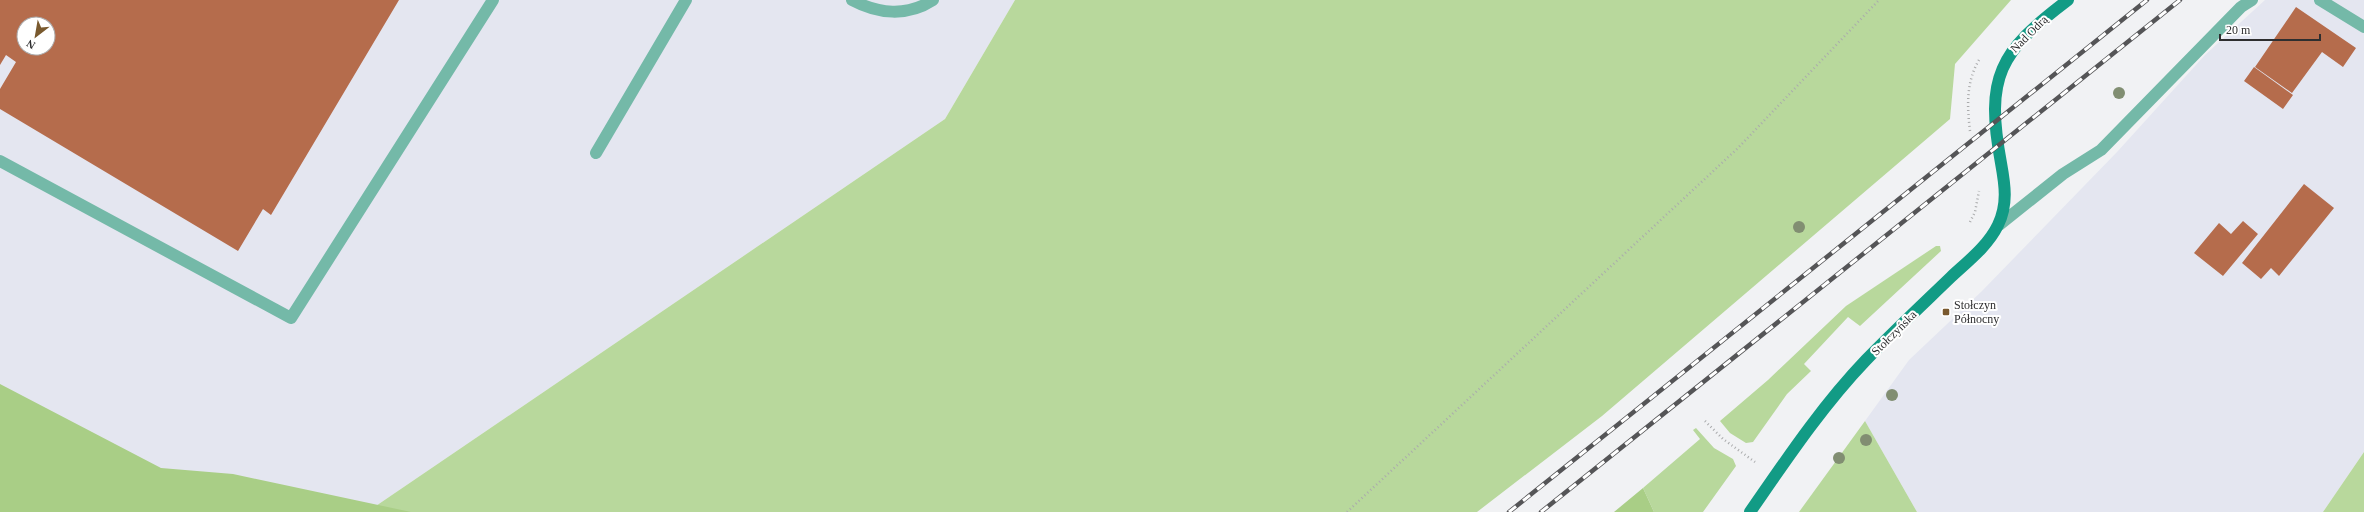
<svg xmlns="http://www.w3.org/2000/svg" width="2364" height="512" font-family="Georgia,serif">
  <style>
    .built { fill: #e4e6f0; fill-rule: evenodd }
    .green { fill: #b8d89c }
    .forest { fill: #a9ce86 }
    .building { fill: #b56c4c; fill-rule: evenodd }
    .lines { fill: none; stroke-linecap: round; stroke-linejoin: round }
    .path { stroke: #aaabac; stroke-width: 2.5; stroke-dasharray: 1 3; stroke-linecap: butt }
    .lane { stroke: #74b9a8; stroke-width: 12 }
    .secondary { stroke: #129b85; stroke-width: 12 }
    .rail-casing { stroke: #555557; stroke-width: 4.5 }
    .rail { stroke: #fff; stroke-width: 3; stroke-dasharray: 9; stroke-linecap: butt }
    .tree { fill: #818e72 }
    .poi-dot { fill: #79592e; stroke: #fff; stroke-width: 1.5 }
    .labels { text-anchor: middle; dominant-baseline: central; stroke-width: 4; stroke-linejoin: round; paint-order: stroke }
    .street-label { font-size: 12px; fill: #2e2e2f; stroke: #fff }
    .poi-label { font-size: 12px; fill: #2e2e2f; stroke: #fff; text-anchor: start }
  </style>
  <rect width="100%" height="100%" fill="#f1f2f4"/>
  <path class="built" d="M0 0H1015L945 119 367 512H206L0 396ZM24 24H48V48H24Z
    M2265 0H2364V452L2323 512H1917L1865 421 1909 360 1982 291 2117 152 2205 55Z"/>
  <path class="green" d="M1015 0H2011L1955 64 1950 119 1602 416 1477 512H367L945 119Z
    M1936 246H1940L1941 251 1860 326 1848 317 1804 364 1811 371 1787 394 1753 442 1746 443 1730 433 1720 421 1768 380 1846 306Z
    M1865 421 1917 512H1799Z
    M1696 428 1714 448 1733 459 1736 466 1703 512H1654L1643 488 1700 439 1693 430Z
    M2364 452V512H2323Z"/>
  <path class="forest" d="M0 384 161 468 233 474 411 512H0Z
    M1643 488 1654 512H1614Z"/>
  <path class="building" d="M0 0H399L271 215 263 209 238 251 0 109V89L16 62 6 55 0 65ZM24 24H48V48H24Z
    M2296 7 2356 48 2343 67 2322 52 2292 93 2255 67Z
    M2254 67 2293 95 2283 109 2244 81Z
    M2304 184 2334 208 2279 276 2271 268 2261 279 2242 263Z
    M2243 221 2258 234 2223 276 2194 253 2219 223 2231 234Z"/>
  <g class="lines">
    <path class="path" d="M1970 131C1967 106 1966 82 1979 60
      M1970 222 1975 212 1979 191
      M1705 421 1723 439 1755 462
      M1347 512 1738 148 1879 0"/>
    <path class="lane" d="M852 0C878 14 907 17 933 0
      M2320 0 2364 27
      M596 153 686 0
      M0 161 291 318 493 0
      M1999 225 2063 174 2101 150 2241 7 2252 0"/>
    <path class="secondary" d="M1750 512C1786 460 1822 406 1866 360 1894 331 1923 304 1951 277 1967 262 1988 246 1998 225 2008 204 2005 185 2001 163 1985 77 1999 52 2068 0"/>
    <defs>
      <path id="rail" d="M1509 512 2147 0
        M1541 512 2180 0"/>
    </defs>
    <use href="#rail" class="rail-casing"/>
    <use href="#rail" class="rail"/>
  </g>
  <g class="tree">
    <circle cx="2119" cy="93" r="6"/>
    <circle cx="1799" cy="227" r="6"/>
    <circle cx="1892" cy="395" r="6"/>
    <circle cx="1866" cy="440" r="6"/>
    <circle cx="1839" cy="458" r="6"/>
  </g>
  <rect class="poi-dot" x="1942" y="308" width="8" height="8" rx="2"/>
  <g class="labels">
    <g class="street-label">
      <text transform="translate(2029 34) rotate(-45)">Nad Odrą</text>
      <text transform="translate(1894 333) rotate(-45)">Stołczyńska</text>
    </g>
    <g class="poi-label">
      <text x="1954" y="305">Stołczyn<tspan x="1954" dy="14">Północny</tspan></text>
    </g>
  </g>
  <g transform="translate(36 36) rotate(211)"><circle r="19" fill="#ffffff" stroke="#ababac"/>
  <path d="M0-3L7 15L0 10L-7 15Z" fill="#79592e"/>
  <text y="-6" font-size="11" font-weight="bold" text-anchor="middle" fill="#2e2e2f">N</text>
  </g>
  <path d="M2220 34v6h100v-6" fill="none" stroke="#2e2e2f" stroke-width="2"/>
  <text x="2226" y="34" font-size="12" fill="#2e2e2f" stroke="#ffffff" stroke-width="3" paint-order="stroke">20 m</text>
</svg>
